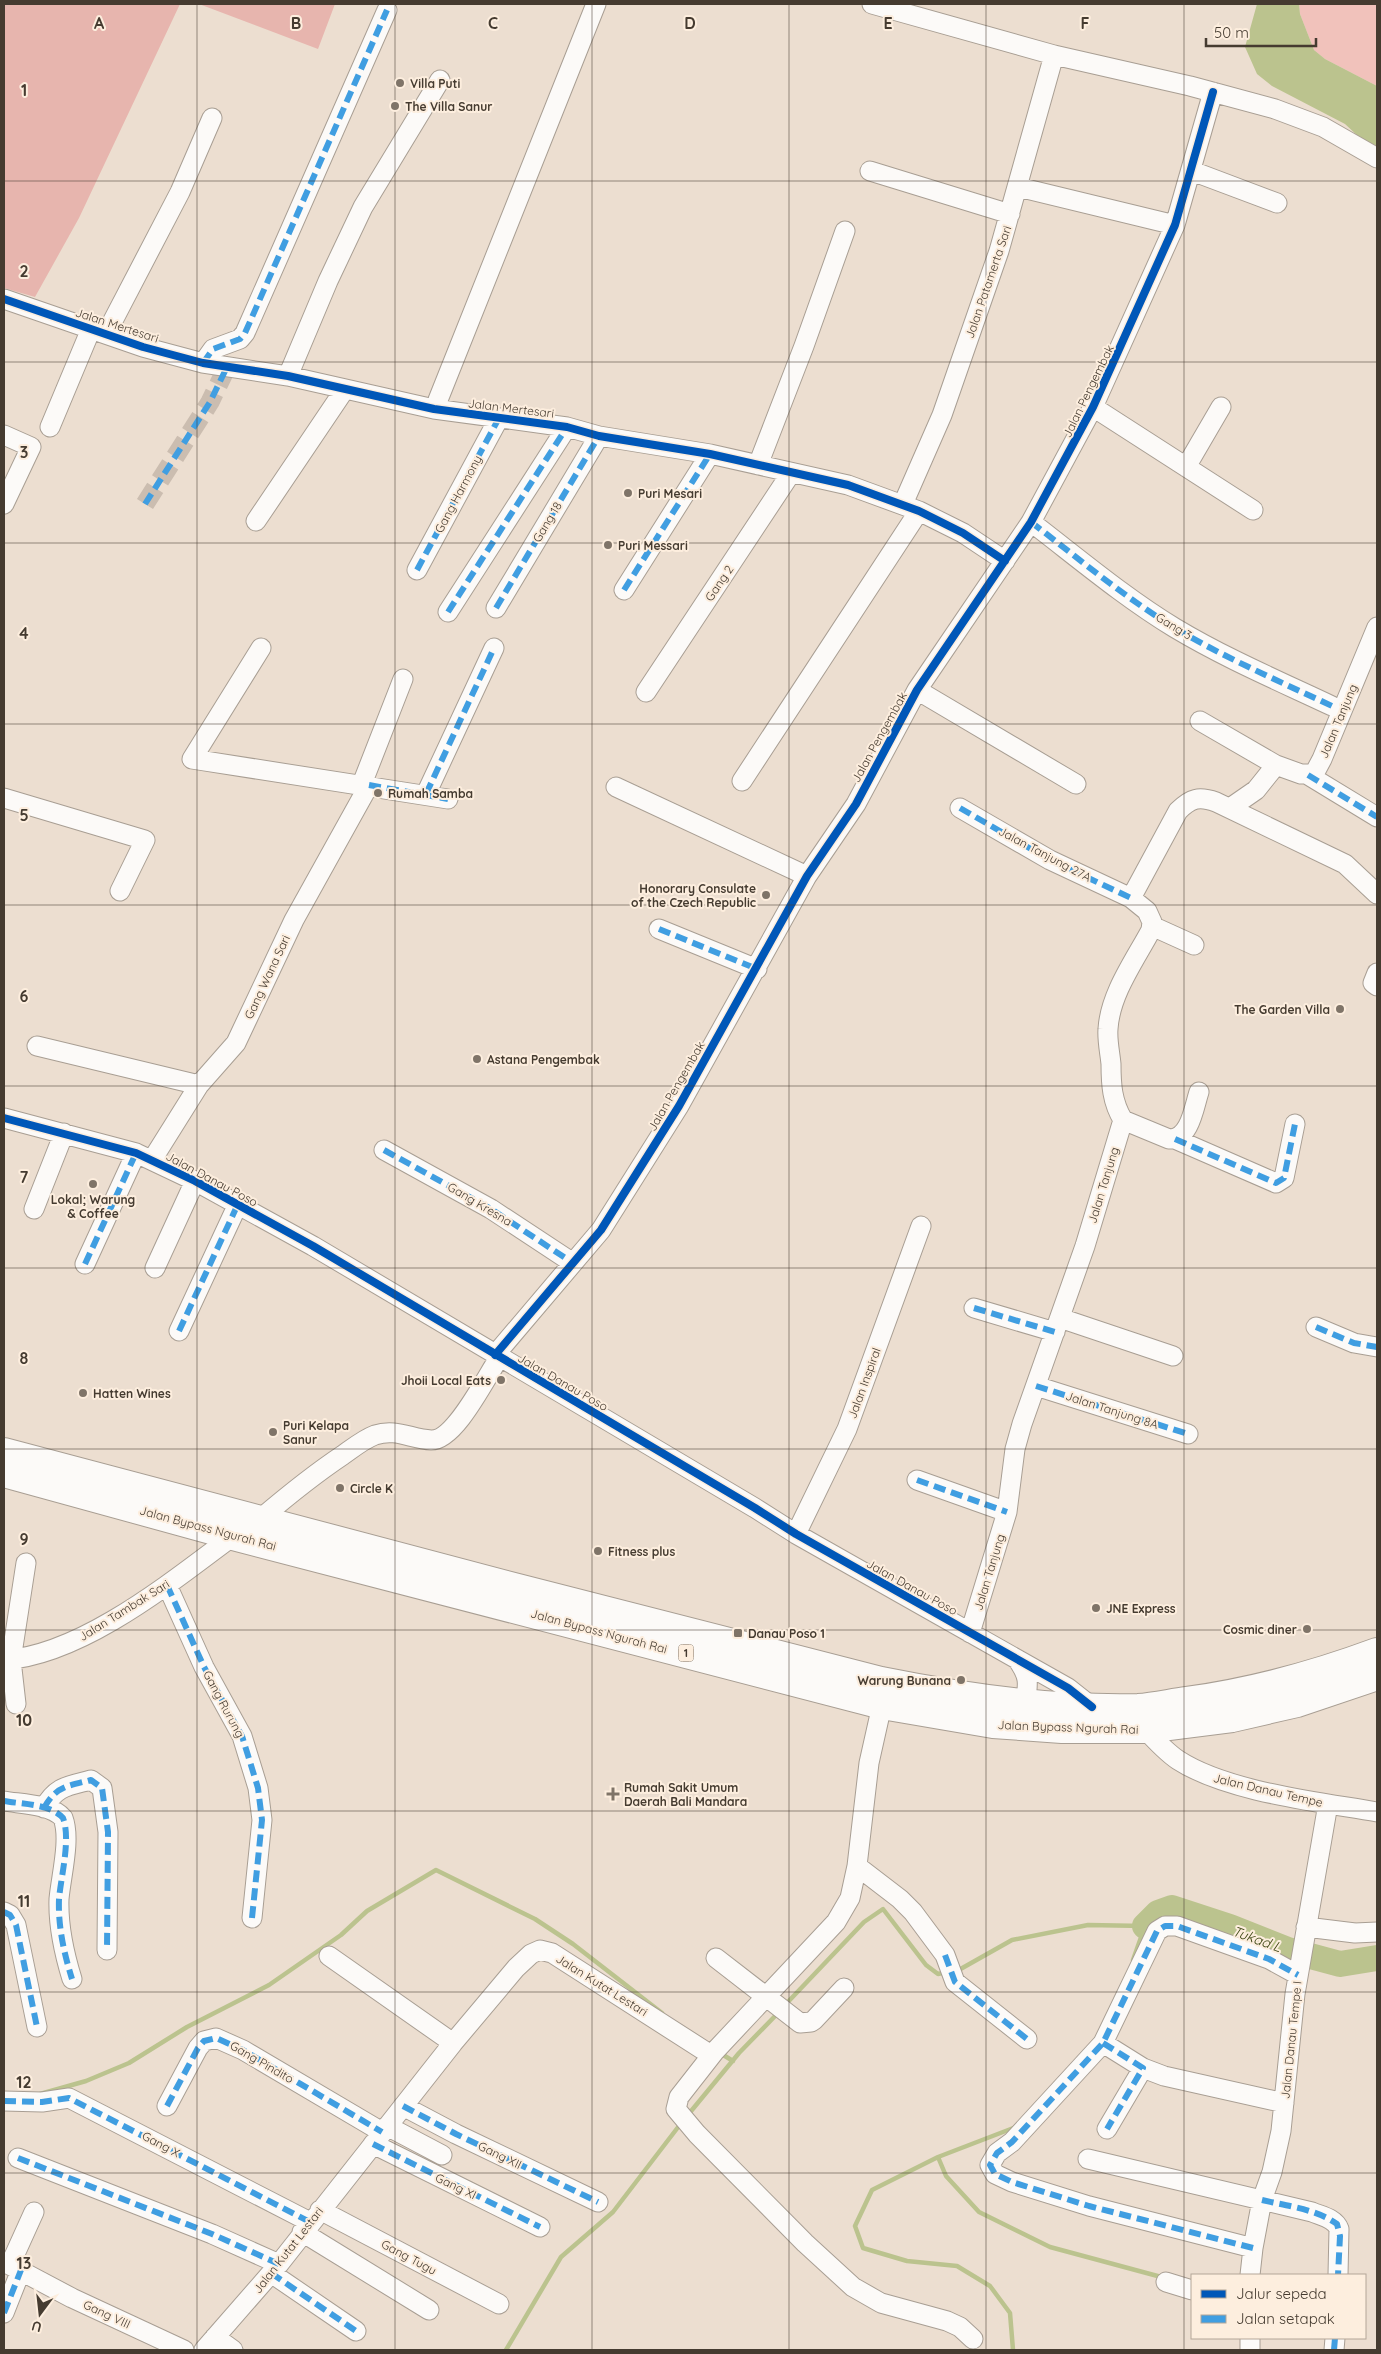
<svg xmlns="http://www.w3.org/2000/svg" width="1381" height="2354" font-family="Quicksand,sans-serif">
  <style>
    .green { fill: #f1c2bb }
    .forest { fill: #e7b5ae }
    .water { fill: #bbc38e }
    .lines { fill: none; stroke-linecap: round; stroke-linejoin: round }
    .stream { stroke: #bbc38e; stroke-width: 4.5 }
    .river { stroke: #bbc38e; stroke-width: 26 }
    .minor-tunnel { stroke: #cbbdb0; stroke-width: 19; stroke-dasharray: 19 9; stroke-linecap: butt }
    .minor-casing { stroke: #a89e93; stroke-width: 21 }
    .highway-casing { stroke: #a89e93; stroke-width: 30 }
    .minor { stroke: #fcfaf8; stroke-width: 19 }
    .highway { stroke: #fcfaf8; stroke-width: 28 }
    .quiet { stroke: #409ee1; stroke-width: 6; stroke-dasharray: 12 6; stroke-linecap: butt }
    .cycleway-casing { stroke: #fdeede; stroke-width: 11 }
    .cycleway { stroke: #0057b8; stroke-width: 8 }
    .grid { fill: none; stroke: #453b30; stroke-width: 1; stroke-opacity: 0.55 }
    .poi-dot { fill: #7f7468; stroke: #fdeede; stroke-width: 2 }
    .labels { text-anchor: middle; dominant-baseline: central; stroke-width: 4; stroke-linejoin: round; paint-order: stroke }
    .shield { fill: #fdeede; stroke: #7c7164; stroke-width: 1 }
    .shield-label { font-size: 11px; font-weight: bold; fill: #453b30 }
    .poi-label { font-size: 12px; font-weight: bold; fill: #453b30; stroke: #fdeede; text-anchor: start }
    .street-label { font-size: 12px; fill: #453b30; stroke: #fdeede }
    .water-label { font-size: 14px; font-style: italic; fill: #39430f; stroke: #fdeede }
    .grid-label { font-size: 16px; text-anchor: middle; font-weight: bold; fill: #453b30; stroke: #fdeede; stroke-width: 4; stroke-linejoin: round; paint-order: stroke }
  </style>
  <rect width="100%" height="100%" fill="#ecded0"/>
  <path class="green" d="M1299 4H1377V86L1325 59 1314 50 1300 14Z"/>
  <path class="forest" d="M4 4H180L79 218 35 297 4 288Z
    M199 4H335L318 49Z"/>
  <path class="water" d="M1257 4H1299L1300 14 1314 50 1325 59 1377 86V146L1360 138 1345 124 1272 86 1257 74 1245 47Z"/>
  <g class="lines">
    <path class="stream" d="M957 1971 1012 1940 1088 1925 1145 1926 1133 1960
      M785 2005 864 1922 883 1909 926 1965 938 1974 947 1972
      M720 2053 733 2061
      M40 2094 86 2081 129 2063 187 2027 269 1985 341 1935 367 1911 436 1870 535 1919 573 1944 662 2013
      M687 2116 739 2053 778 2013
      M938 2157 946 2176 979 2212 1050 2247 1165 2278
      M506 2350 561 2257 613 2212 682 2122
      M1013 2350 1010 2313 990 2286 957 2266 907 2261 863 2248 855 2226 872 2190 938 2157 1016 2127"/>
    <path class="river" d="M1145 1926 1158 1913 1172 1908 1230 1927 1288 1950 1340 1964 1377 1958"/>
    <path class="minor-tunnel" d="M145 504 210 402 227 367"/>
    <defs>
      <path id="minor" d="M872 4 1054 55 1190 86 1275 109 1323 127 1377 158
        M870 171 1010 214
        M1192 171 1277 203
        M1018 187 1175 225
        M4 299 143 347 203 363 288 376 434 409 567 427 599 436 710 454 848 485 919 511 963 533 1005 561
        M106 334 180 192 212 118
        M203 363 213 349 240 339 245 333 387 10
        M288 376 328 281 363 207 440 80
        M438 400 596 4
        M1093 407 1253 510
        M50 427 91 329
        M4 435 31 447 4 504
        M758 465 804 346 845 231
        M1186 467 1221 407
        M903 504 942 415 999 251 1054 55
        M256 521 345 389
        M1031 522C1078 558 1124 597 1175 628 1225 658 1279 681 1332 706
        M417 570 499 418
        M624 590 710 454
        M496 608 599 436
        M448 612 567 427
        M261 648 192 759 448 799
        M917 690 1076 784
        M646 692 791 473
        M1200 721 1276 765
        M1308 775 1377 817
        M742 781 919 511
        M362 784 403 679
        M616 787 807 876
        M426 794 494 648
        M4 798 145 840 120 891
        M960 808 1050 860 1131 898 1147 911 1152 922 1151 930C1135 960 1110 994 1108 1029 1107 1040 1110 1053 1111 1064 1111 1084 1112 1102 1123 1120L1085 1246 1022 1424 1015 1449 1007 1512 970 1633
        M1230 808 1256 790 1276 765 1301 774H1314L1322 759 1377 627
        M1131 898 1178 811C1191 798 1199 796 1216 802L1345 864 1377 894
        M1152 926 1194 945
        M659 929 757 969
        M1377 973 1373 983 1377 986
        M37 1046 199 1085
        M4 1118 136 1153 195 1181 313 1246 755 1508 796 1534 1068 1688 1092 1707
        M1123 1120 1169 1139C1190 1140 1194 1107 1199 1092
        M1175 1139 1276 1183 1284 1178 1295 1124
        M384 1150 491 1209 573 1263
        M152 1160 199 1085 236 1043 294 920 369 785
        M34 1209 64 1133
        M85 1264 136 1153
        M155 1268 195 1181
        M974 1308 1055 1332
        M1060 1318 1173 1356
        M1316 1327 1354 1343 1377 1347
        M179 1331 238 1204
        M495 1355 601 1230 679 1106 807 876 856 804 917 690 1031 522 1093 407 1175 225 1213 92
        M1036 1386 1188 1434
        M917 1480 1007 1512
        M259 1520C286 1497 313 1475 343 1455 353 1448 364 1439 375 1435 396 1428 411 1439 431 1440 455 1441 486 1377 499 1358
        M796 1534 847 1429 921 1226
        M167 1585 204 1667 242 1736 258 1788 262 1820 252 1918
        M1017 1659C1029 1676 1029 1682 1025 1703
        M4 1660C82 1655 171 1582 233 1536
        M16 1704 11 1660 26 1563
        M882 1705 869 1763 857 1866 850 1898 836 1922 715 2051 679 2097 676 2109 697 2134 805 2243 853 2287 881 2303 947 2321 960 2327 973 2339
        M1145 1729C1155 1740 1166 1752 1178 1760 1227 1792 1320 1802 1377 1812
        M4 1801C21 1804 51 1804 63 1818 71 1839 61 1876 59 1899 58 1927 64 1953 72 1979
        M44 1808C56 1786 68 1786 91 1780L102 1788 108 1832 107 1950
        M857 1866 900 1899 913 1912 945 1955 955 1982 1027 2039
        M4 1912 10 1915 16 1925 37 2027
        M1306 1927 1355 1933 1377 1932
        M329 1956 453 2043
        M716 1958 800 2023 811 2022 814 2020 844 1988
        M1103 2043 1143 2068 1164 2076 1284 2103
        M4 2101 42 2102 69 2098 310 2222
        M167 2106 198 2048 204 2041 216 2038 243 2050 382 2132
        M403 2106 456 2134 598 2202
        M387 2126 442 2155
        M1107 2129 1143 2068
        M373 2144 540 2227
        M18 2158 212 2234 279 2264
        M1088 2159 1312 2212C1321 2216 1335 2218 1339 2229L1338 2275
        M320 2210 499 2304
        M302 2232 429 2310
        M1253 2248 1089 2206 1012 2182 995 2174 990 2165 997 2153 1012 2142 1103 2043 1157 1931 1165 1926H1177L1269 1959 1298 1975
        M4 2262 72 2298 184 2350
        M10 2265 34 2212
        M271 2273 356 2331
        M1250 2275 1253 2248 1262 2200 1272 2172 1281 2131 1295 1994 1328 1804
        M1166 2282 1192 2290
        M4 2313 21 2270
        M215 2337 233 2350
        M1250 2338V2350
        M204 2350 279 2264 453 2043 516 1968 531 1954 540 1950 552 1953 711 2055
        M1334 2350 1335 2338"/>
      <path id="highway" d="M4 1452 514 1587 881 1681C965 1698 1052 1710 1138 1708 1154 1707 1171 1703 1187 1701 1252 1692 1315 1675 1377 1652
        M4 1473 233 1536 882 1705 993 1724 1062 1729H1145L1232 1718 1297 1703 1377 1676"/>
    </defs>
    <use href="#minor" class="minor-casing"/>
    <use href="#highway" class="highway-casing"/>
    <use href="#minor" class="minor"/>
    <use href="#highway" class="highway"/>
    <path class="quiet" d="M203 363 213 349 240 339 245 333 387 10
      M145 504 210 402 227 367
      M1031 522C1078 558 1124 597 1175 628 1225 658 1279 681 1332 706
      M417 570 499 418
      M624 590 710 454
      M496 608 599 436
      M448 612 567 427
      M1308 775 1377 817
      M369 785 448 799
      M426 794 494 648
      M960 808 1050 860 1131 898
      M659 929 757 969
      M1175 1139 1276 1183 1284 1178 1295 1124
      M384 1150 491 1209 573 1263
      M85 1264 136 1153
      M974 1308 1055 1332
      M1316 1327 1354 1343 1377 1347
      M179 1331 238 1204
      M1036 1386 1188 1434
      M917 1480 1007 1512
      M167 1585 204 1667 242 1736 258 1788 262 1820 252 1918
      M4 1801C21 1804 51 1804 63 1818 71 1839 61 1876 59 1899 58 1927 64 1953 72 1979
      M44 1808C56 1786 68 1786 91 1780L102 1788 108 1832 107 1950
      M4 1912 10 1915 16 1925 37 2027
      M945 1955 955 1982 1027 2039
      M1103 2043 1143 2068 1107 2129
      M4 2101 42 2102 69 2098 310 2222
      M167 2106 198 2048 204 2041 216 2038 243 2050 382 2132
      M403 2106 456 2134 598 2202
      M373 2144 540 2227
      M18 2158 212 2234 279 2264
      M1262 2200C1287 2206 1316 2209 1337 2224L1340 2236 1338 2275
      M1253 2248 1089 2206 1012 2182 995 2174 990 2165 997 2153 1012 2142 1103 2043 1157 1931 1165 1926H1177L1269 1959 1298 1975
      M271 2273 356 2331
      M4 2313 21 2270
      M1334 2350 1335 2338"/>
    <defs>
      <path id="cycleway" d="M4 299 143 347 203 363 288 376 434 409 567 427 599 436 710 454 848 485 919 511 963 533 1005 561
        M4 1118 136 1153 195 1181 313 1246 755 1508 796 1534 1068 1688 1092 1707
        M495 1355 601 1230 679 1106 807 876 856 804 917 690 1031 522 1093 407 1175 225 1213 92"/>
    </defs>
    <use href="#cycleway" class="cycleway-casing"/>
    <use href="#cycleway" class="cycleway"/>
  </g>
  <path class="grid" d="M197 4V2350M395 4V2350M592 4V2350M789 4V2350M986 4V2350M1184 4V2350M4 181H1377M4 362H1377M4 543H1377M4 724H1377M4 905H1377M4 1086H1377M4 1268H1377M4 1449H1377M4 1630H1377M4 1811H1377M4 1992H1377M4 2173H1377"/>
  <g class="poi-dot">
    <circle cx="400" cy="83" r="5"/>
    <circle cx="395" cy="106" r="5"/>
    <circle cx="628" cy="493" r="5"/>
    <circle cx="608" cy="545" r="5"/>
    <circle cx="378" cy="793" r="5"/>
    <circle cx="766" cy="895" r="5"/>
    <circle cx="1340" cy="1009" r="5"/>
    <circle cx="477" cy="1059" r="5"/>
    <circle cx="93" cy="1184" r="5"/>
    <circle cx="501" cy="1380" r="5"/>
    <circle cx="83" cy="1393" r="5"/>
    <circle cx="273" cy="1432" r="5"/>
    <circle cx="340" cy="1488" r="5"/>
    <circle cx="598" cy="1551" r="5"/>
    <circle cx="1096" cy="1608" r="5"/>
    <circle cx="1307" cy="1629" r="5"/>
    <rect x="733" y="1628" width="10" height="10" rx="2.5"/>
    <circle cx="961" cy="1680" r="5"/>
    <path d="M610.5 1786.5h5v5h5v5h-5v5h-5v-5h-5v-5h5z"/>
  </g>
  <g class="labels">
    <rect class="shield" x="678.5" y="1644.5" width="15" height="17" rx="4"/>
    <g class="shield-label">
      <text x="686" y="1653">1</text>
    </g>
    <g class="poi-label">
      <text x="410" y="83">Villa Puti</text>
      <text x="405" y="106">The Villa Sanur</text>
      <text x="638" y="493">Puri Mesari</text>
      <text x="618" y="545">Puri Messari</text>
      <text x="388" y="793">Rumah Samba</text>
      <text x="756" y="888" text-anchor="end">Honorary Consulate<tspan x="756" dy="14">of the Czech Republic</tspan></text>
      <text x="1330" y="1009" text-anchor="end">The Garden Villa</text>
      <text x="487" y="1059">Astana Pengembak</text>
      <text x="93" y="1199" text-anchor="middle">Lokal; Warung<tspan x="93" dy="14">&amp; Coffee</tspan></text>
      <text x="491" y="1380" text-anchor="end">Jhoii Local Eats</text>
      <text x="93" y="1393">Hatten Wines</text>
      <text x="283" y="1425">Puri Kelapa<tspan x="283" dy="14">Sanur</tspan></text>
      <text x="350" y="1488">Circle K</text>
      <text x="608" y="1551">Fitness plus</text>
      <text x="1106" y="1608">JNE Express</text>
      <text x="1297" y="1629" text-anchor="end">Cosmic diner</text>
      <text x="748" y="1633">Danau Poso 1</text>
      <text x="951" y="1680" text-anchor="end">Warung Bunana</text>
      <text x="624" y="1787">Rumah Sakit Umum<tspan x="624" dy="14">Daerah Bali Mandara</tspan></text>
    </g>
    <g class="street-label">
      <text transform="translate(988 282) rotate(-71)">Jalan Patamerta Sari</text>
      <text transform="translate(117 325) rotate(18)">Jalan Mertesari</text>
      <text transform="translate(1088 391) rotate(-64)">Jalan Pengembak</text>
      <text transform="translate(511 408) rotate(7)">Jalan Mertesari</text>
      <text transform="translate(458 494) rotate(-62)">Gang Harmony</text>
      <text transform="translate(547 522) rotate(-59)">Gang 18</text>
      <text transform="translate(719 583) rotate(-56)">Gang 2</text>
      <text transform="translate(1174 626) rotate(31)">Gang 3</text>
      <text transform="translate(1338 721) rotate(-67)">Jalan Tanjung</text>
      <text transform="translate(879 737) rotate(-61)">Jalan Pengembak</text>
      <text transform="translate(1045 854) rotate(28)">Jalan Tanjung 27A</text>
      <text transform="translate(267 977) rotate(-65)">Gang Wana Sari</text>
      <text transform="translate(676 1086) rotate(-60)">Jalan Pengembak</text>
      <text transform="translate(212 1179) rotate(28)">Jalan Danau Poso</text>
      <text transform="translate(1103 1185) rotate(-73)">Jalan Tanjung</text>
      <text transform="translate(480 1204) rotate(31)">Gang Kresna</text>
      <text transform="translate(563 1382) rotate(30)">Jalan Danau Poso</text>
      <text transform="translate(864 1383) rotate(-70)">Jalan Inspiral</text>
      <text transform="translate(1112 1410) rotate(18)">Jalan Tanjung 8A</text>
      <text transform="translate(208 1528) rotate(15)">Jalan Bypass Ngurah Rai</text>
      <text transform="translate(989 1572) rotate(-73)">Jalan Tanjung</text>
      <text transform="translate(912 1587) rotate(29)">Jalan Danau Poso</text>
      <text transform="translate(124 1610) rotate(-32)">Jalan Tambak Sari</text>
      <text transform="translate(599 1631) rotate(15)">Jalan Bypass Ngurah Rai</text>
      <text transform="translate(224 1704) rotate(62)">Gang Rurung</text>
      <text transform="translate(1068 1727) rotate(2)">Jalan Bypass Ngurah Rai</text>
      <text transform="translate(1268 1790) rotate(13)">Jalan Danau Tempe</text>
      <text transform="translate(602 1985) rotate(32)">Jalan Kutat Lestari</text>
      <text transform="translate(1291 2040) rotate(-84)">Jalan Danau Tempe I</text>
      <text transform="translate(262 2062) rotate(30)">Gang Pindito</text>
      <text transform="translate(161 2144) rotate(28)">Gang X</text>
      <text transform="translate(500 2155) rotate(26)">Gang XII</text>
      <text transform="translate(456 2186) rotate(26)">Gang XI</text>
      <text transform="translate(288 2250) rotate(-52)">Jalan Kutat Lestari</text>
      <text transform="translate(409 2257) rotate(28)">Gang Tugu</text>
      <text transform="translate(107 2314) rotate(25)">Gang VIII</text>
    </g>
    <g class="water-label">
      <text transform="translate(1257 1939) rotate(20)">Tukad L</text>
    </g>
  </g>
  <g class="grid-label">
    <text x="99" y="29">A</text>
    <text x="296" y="29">B</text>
    <text x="493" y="29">C</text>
    <text x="690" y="29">D</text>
    <text x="888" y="29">E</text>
    <text x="1085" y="29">F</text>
    <text x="24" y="96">1</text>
    <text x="24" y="277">2</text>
    <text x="24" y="458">3</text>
    <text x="24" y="639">4</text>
    <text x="24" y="821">5</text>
    <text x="24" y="1002">6</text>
    <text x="24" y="1183">7</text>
    <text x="24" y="1364">8</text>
    <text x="24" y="1545">9</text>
    <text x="24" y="1726">10</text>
    <text x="24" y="1907">11</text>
    <text x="24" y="2088">12</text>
    <text x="24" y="2269">13</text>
  </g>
  <rect width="1381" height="2354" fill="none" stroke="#453b30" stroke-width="10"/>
  <rect x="1191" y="2274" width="175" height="65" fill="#fdeede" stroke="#b3a698"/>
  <rect x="1201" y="2290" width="25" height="8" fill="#0057b8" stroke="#b3a698"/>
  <text x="1236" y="2299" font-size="15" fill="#453b30">Jalur sepeda</text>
  <rect x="1201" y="2315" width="25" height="8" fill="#409ee1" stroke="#b3a698"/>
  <text x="1236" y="2324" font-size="15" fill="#453b30">Jalan setapak</text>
  <g transform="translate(40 2314) rotate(195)" stroke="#fdeede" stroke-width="4" paint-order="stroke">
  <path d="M0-4L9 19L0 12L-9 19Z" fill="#453b30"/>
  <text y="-8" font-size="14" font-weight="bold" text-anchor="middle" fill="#453b30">U</text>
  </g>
  <path d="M1206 38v8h110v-8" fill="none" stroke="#453b30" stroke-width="2.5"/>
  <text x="1214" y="38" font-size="15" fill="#453b30" stroke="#fdeede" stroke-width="4" paint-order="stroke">50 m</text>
</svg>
